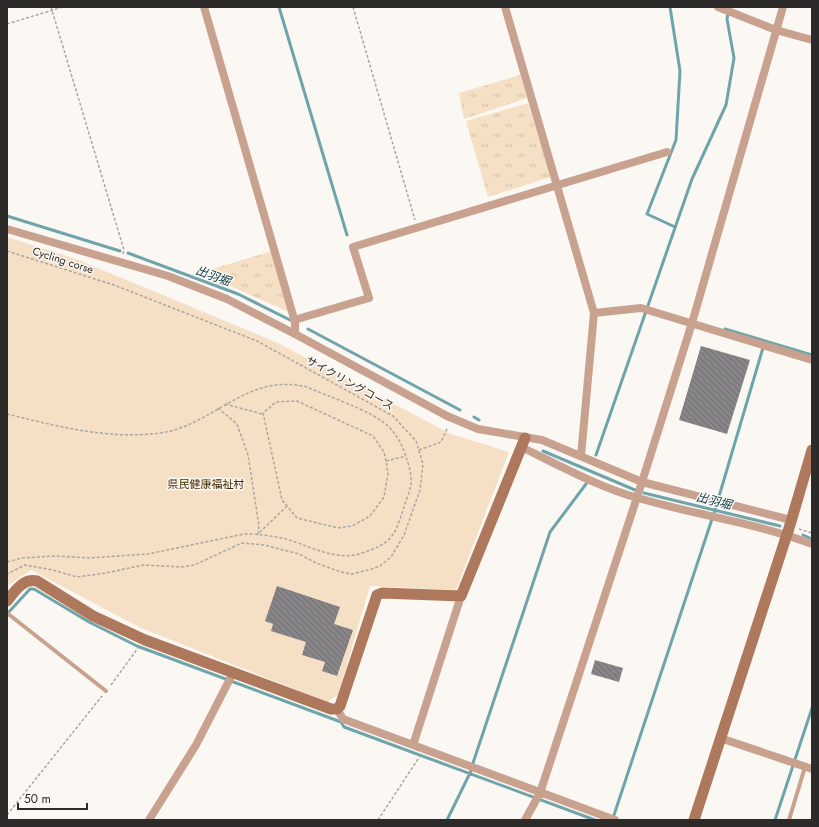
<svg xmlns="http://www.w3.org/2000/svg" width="819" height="827" font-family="Jost,'Noto Sans JP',sans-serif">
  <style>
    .grass { fill: url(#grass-tufts) }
    .park { fill: #f6e0c5 }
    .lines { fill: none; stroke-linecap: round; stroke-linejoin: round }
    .stream { stroke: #70a4ab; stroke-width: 3 }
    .building { fill: url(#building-back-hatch) }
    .path { stroke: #a8a6a2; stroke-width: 1.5; stroke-dasharray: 3 2; stroke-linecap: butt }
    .lane { stroke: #c8a28f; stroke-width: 4 }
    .street { stroke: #c8a28f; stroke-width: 8 }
    .secondary { stroke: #ad785c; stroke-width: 11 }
    .labels { text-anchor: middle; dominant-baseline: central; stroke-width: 3; stroke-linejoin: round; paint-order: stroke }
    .street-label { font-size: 11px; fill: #2c2b29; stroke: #fbf8f4 }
    .park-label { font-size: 11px; fill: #482c00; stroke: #fbf8f4 }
    .water-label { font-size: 12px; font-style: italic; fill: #124348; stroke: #fbf8f4 }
  </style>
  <defs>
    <pattern id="grass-tufts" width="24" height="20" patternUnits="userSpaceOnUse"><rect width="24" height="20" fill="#f6e0c5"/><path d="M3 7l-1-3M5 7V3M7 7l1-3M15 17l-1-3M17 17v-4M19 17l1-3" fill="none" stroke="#d3c0a9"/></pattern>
    <pattern id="building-back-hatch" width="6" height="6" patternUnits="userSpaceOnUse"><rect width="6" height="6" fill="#888588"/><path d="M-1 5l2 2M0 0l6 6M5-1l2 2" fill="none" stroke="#6f6d6f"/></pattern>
  </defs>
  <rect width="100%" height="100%" fill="#fbf8f4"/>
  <path class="grass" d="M520 75 527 98 464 119 459 93Z
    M528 103 551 177 488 197 466 121Z
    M272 251 289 312 210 277 209 270Z"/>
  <path class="park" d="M7 237 76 259 278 343 451 434 509 452 456 590 370 586 338 695 327 702 141 628 31 570 7 586Z"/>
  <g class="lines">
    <path class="stream" d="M279 7 347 235
      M670 7 680 71 676 140 647 214 675 227
      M7 216 120 251
      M128 253 238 294 290 320
      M308 329 460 410
      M725 329 812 355
      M474 417 479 420
      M543 451 635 490
      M596 455 692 179 726 105 734 58 727 19 729 7
      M644 493 780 526
      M803 535 812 539
      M7 614 30 589H34L89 622 137 646 341 722 344 727 595 820
      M472 766 550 532 586 484
      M613 818 715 510 765 341
      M447 820 471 771
      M775 820 812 708"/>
  </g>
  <path class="building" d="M701 346 750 360 727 434 679 420Z
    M277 586 340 607 334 624 353 630 337 676 322 671 325 662 302 655 306 642 271 631 273 624 265 621Z
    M595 660 623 668 619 682 591 674Z"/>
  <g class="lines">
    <path class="path" d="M51 7 124 250 123 254
      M353 7 415 220
      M7 24 63 7
      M7 251 114 285 257 341 393 416 416 441 423 464 420 490 404 535 391 557 380 566 372 569 352 574 341 572 316 563 299 554 264 545 242 543 194 565 182 567 143 565 106 573 77 577 53 570 25 565 7 574
      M225 404 262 414
      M218 408 237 424 248 455 259 526 258 534 287 506
      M7 414C56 426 108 440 160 433 213 426 247 372 307 387 329 397 374 411 390 428 398 437 403 446 406 457 409 465 412 476 411 484 410 491 406 500 404 507 395 535 393 543 362 553 337 562 310 546 286 539 273 536 259 534 244 534L148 554 89 558 55 556 22 558 7 562
      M419 450 441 442 448 427
      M386 461 384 452 373 436 297 401 276 402 263 413 282 500 297 518 338 528 352 526 370 516 384 497 388 473 386 461 406 456
      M799 529 812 533
      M111 685 138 648
      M7 815 102 696
      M378 820 420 756"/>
    <path class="lane" d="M7 613 106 691
      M789 820 805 767"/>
    <path class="street" d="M204 7 295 322V334
      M505 7 594 313 581 456
      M718 7 776 30 812 40
      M7 229 168 276 227 299 295 334 447 416 478 429 542 440 642 482 791 520
      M594 313 641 308 812 360
      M294 320 369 298 353 247 667 152
      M521 447C559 465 598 487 638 498 696 515 756 523 812 544
      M337 709 343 719 615 820
      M720 738 812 769
      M413 745 461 596
      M149 820 196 745 233 673
      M525 820 540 793 642 482 692 323 783 7"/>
    <path class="secondary" d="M7 601C15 591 23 578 37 581L93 616 145 640 331 709H337L340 706 377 595 382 593 461 596 525 438
      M694 820 790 525 812 450"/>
  </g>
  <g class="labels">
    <g class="street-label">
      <text transform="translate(63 260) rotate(18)">Cycling corse</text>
      <text transform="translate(350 383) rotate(29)">サイクリングコース</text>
    </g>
    <g class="park-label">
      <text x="206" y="484">県民健康福祉村</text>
    </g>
    <g class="water-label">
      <text transform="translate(213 276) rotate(20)">出羽堀</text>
      <text transform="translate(714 501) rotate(14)">出羽堀</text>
    </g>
  </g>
  <rect width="819" height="827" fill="none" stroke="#2c2b29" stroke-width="16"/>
  <path d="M18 803v6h69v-6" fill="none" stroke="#2c2b29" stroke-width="2"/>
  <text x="24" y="803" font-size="12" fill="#2c2b29" stroke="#fbf8f4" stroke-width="3" paint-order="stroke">50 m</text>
</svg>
